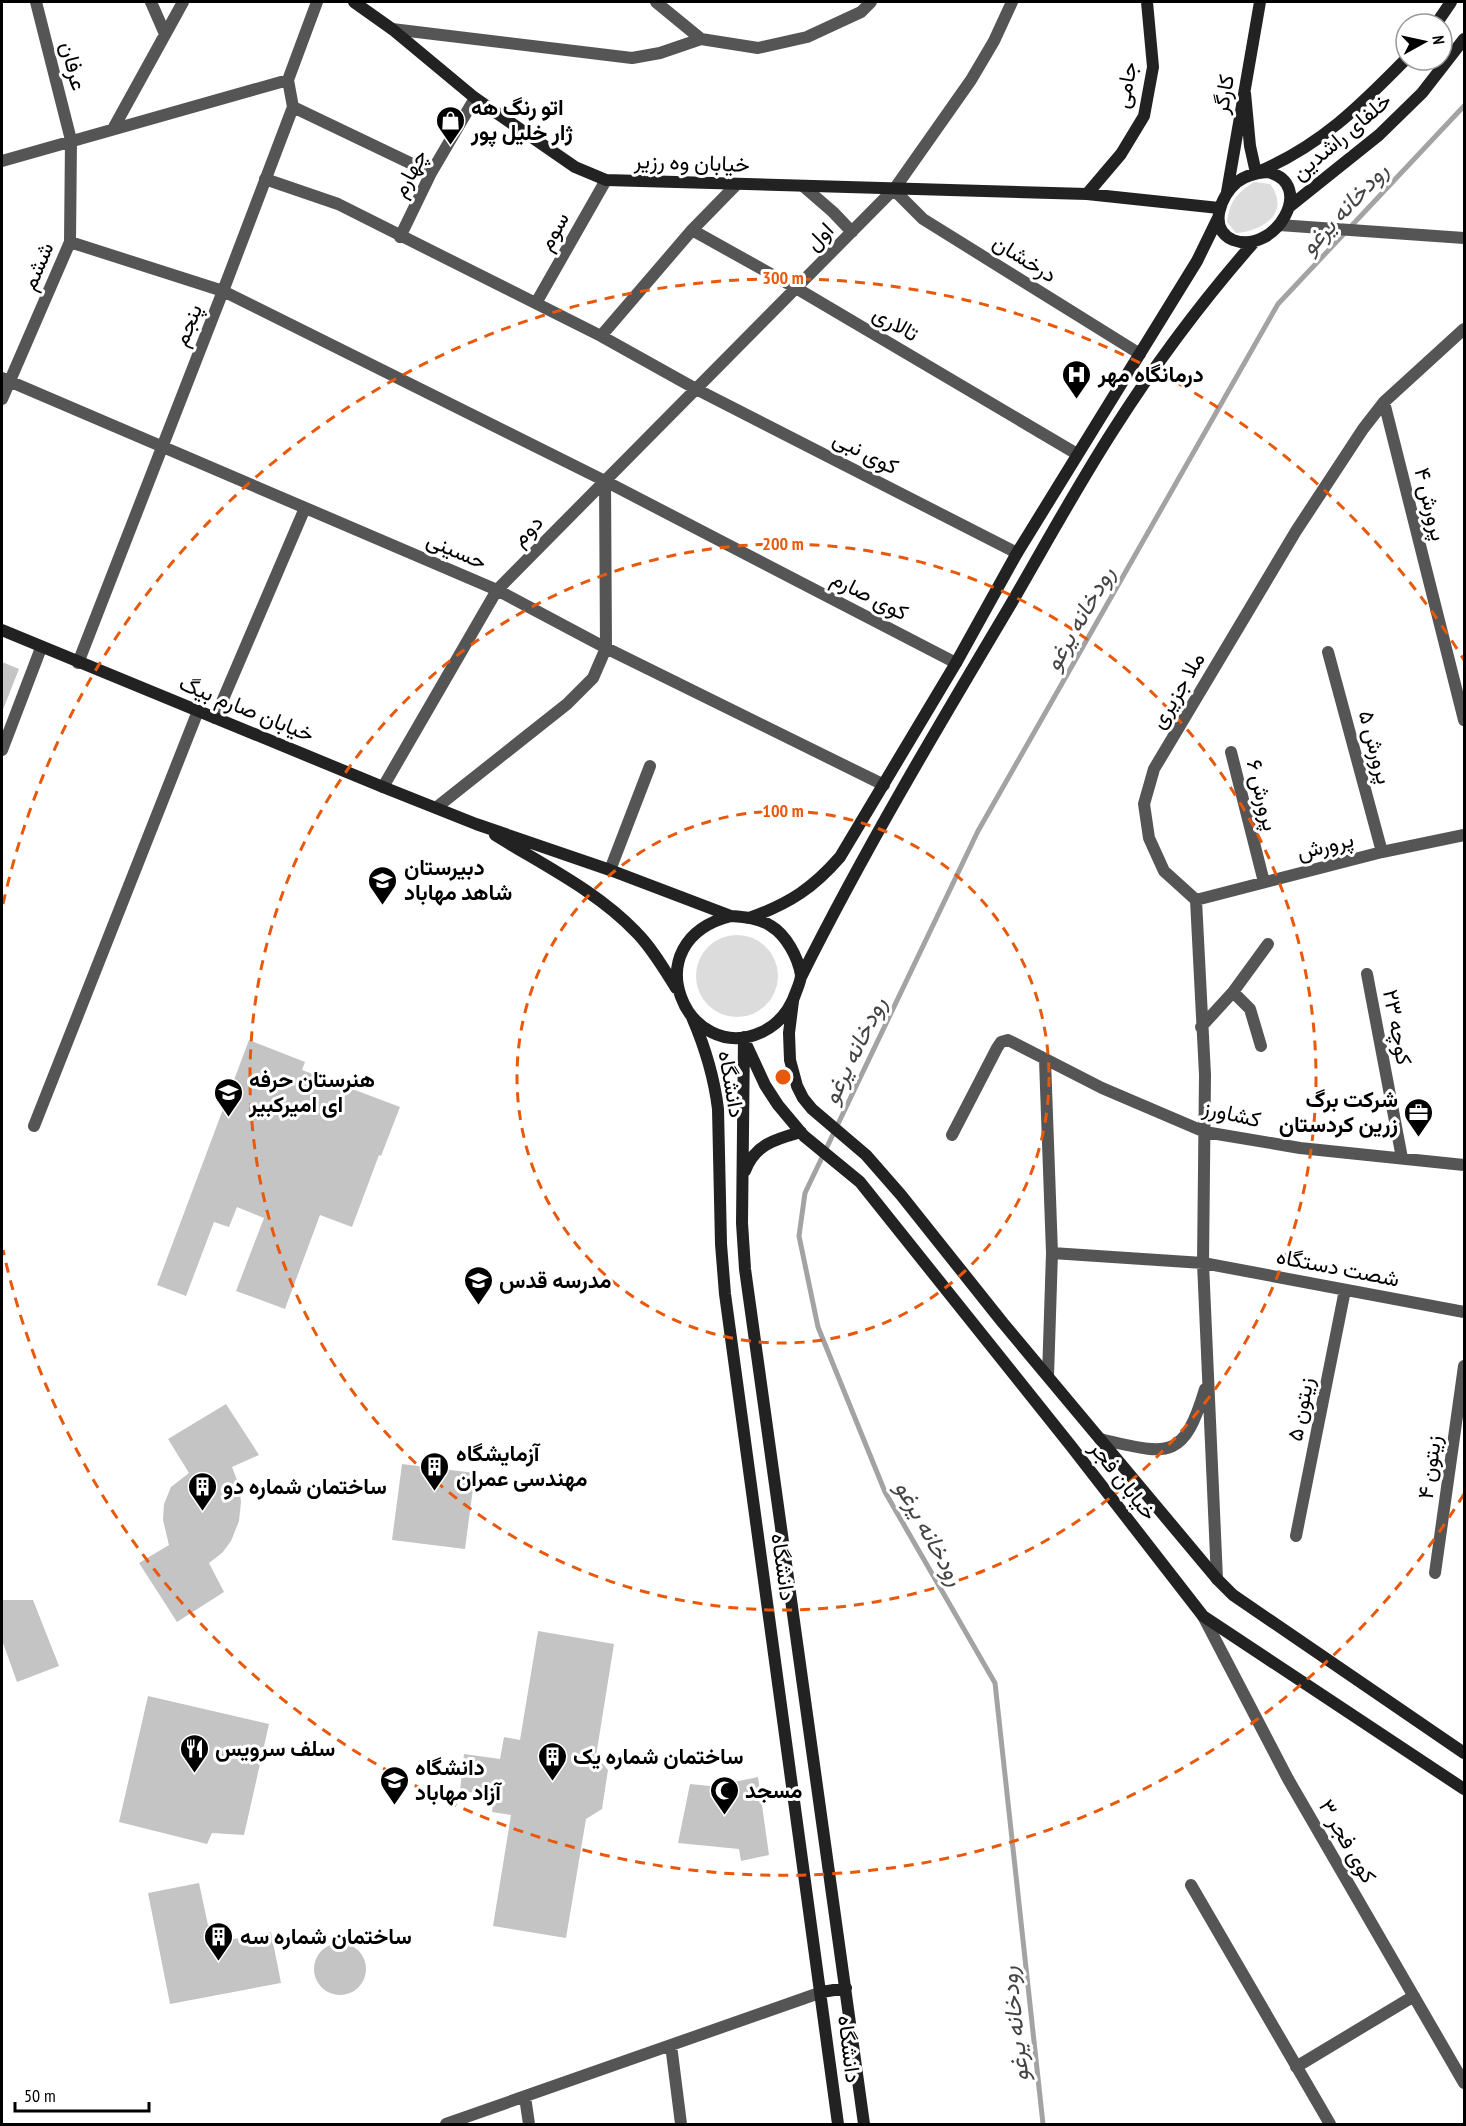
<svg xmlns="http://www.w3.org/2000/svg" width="1466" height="2126" font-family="'PT Sans Narrow',Vazirmatn,sans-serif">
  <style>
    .green { fill: #dcdcdc }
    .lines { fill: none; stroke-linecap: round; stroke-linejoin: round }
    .stream { stroke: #a3a3a3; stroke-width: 5 }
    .building { fill: #c4c4c4 }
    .street { stroke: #555; stroke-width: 12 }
    .secondary { stroke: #222; stroke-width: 12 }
    .ring { fill: none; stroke: #e8590c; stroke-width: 3; stroke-dasharray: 10 8 }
    .labels { text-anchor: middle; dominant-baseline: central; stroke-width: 6; stroke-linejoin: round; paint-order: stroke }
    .street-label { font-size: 22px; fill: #000; stroke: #fff }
    .poi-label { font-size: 22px; font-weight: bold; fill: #000; stroke: #fff; text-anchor: start }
    .water-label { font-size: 24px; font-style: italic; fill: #444; stroke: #fff }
    .centre { fill: #e8590c; stroke: #fff; stroke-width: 3 }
    .ring-label { font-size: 18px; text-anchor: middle; font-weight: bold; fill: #e8590c; stroke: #fff; stroke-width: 6; stroke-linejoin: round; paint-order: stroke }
  </style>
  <rect width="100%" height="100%" fill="#fff"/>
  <path class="green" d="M1254 182 1270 184C1291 212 1264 231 1236 233L1227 222C1230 201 1236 194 1254 182Z
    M696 976a41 41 0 1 1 82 0a41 41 0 1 1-82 0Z"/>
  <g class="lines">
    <path class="stream" d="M1043 2124 995 1683 885 1492 818 1327 799 1236 805 1193 978 831 1278 304 1464 106"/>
  </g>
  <path class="building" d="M2 662 19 669 2 712Z
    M249 1040 305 1062 302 1070 400 1107 381 1156 379 1155 352 1227 320 1215 285 1309 236 1291 264 1218 237 1207 229 1227 214 1222 186 1296 157 1285Z
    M226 1404 259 1455 232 1467 239 1485 241 1502 239 1521 231 1541 222 1553 209 1563 224 1592 177 1622 139 1563 169 1545 163 1520 164 1504 171 1487 189 1473 168 1439Z
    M402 1464 475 1473 465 1549 392 1540Z
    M2 1600H33L59 1666 17 1682 2 1640Z
    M538 1631 614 1644 596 1756 608 1770 602 1809 586 1819 566 1938 493 1926 511 1815 492 1812 494 1795 460 1791 464 1754 500 1759 504 1737 520 1740Z
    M148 1696 269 1724 244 1835 212 1833 207 1844 119 1822Z
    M758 1777 769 1855 741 1861 739 1849 678 1843 690 1784 729 1788V1783Z
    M199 1883 208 1925H218L222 1928 229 1940 271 1932 281 1983 170 2004 148 1893Z
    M314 1969a26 26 0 1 1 52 0a26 26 0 1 1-52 0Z"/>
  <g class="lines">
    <path class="street" d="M151 2 165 34
      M656 2 701 39 758 48 807 37 861 12 871 2
      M392 29 632 58 660 53 701 39
      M293 107 431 173
      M113 129 183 2
      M2 161 288 80
      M265 179 338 204 601 336 696 389 1017 553
      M803 186 833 212 852 232
      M894 190 923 219 1140 354
      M1279 225 1464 238
      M692 230 796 288 1077 454
      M400 237 431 173 475 98
      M70 242 223 291 605 481 956 663
      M536 303 606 180
      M601 336 692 230 737 184
      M2 378 497 590 606 648 884 785
      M2 399 70 242 71 140 36 2
      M1384 402 1464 720
      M1328 652 1382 852
      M78 663 223 291 293 107 288 80 317 2
      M215 718 305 508
      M2 750 41 648
      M1231 752 1264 882
      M383 787 497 590 895 188 971 80 994 41 1012 2
      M437 807 567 704 593 678 606 648 605 481
      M610 870 650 766
      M1196 900 1382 852 1464 835
      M1367 974 1402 1158
      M1233 992 1250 1009 1261 1046
      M1201 1027 1233 992 1268 944
      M1045 1060 1052 1253 1048 1376
      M34 1126 198 711
      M952 1135 997 1048 1001 1042 1008 1040 1102 1088 1205 1132 1300 1148 1464 1165
      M1052 1253 1203 1263 1464 1312
      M1100 1439C1167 1454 1183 1463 1205 1389
      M1296 1536 1345 1290
      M1435 1573 1464 1366
      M1217 1579 1203 1263 1205 1075 1196 900 1164 871 1149 838 1144 804 1154 769 1296 531 1363 429 1384 402 1464 329
      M1203 1616 1288 1779 1464 2083
      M1191 1885 1330 2124
      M671 2045 681 2124
      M1296 2067 1414 1996
      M525 2097 529 2124
      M446 2124 822 1992"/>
    <path class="secondary" d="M354 2 392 29 475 98 575 167 606 180 1087 194 1219 208
      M1436 24 1451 2
      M1245 93 1250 146 1256 173C1320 146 1359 107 1406 59
      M1267 172C1318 183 1275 256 1233 240 1207 229 1221 195 1237 182 1246 175 1255 173 1267 172Z
      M1227 192 1260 2
      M1087 194 1121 154 1144 116 1153 67 1147 2
      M1289 207 1379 135 1422 93 1464 39
      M2 630 383 787 476 824 610 870 731 916
      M495 835C543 865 597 891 636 932 652 948 664 969 676 988
      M731 916C745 917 759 918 771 926 786 935 798 957 801 975 801 980 798 987 796 992 790 1010 779 1024 762 1032 687 1067 631 941 731 916Z
      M752 917C790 903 813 888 840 857L956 663 1017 553 1197 261 1218 218
      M801 977C864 851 936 730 1008 609 1043 549 1076 488 1114 429 1156 363 1203 300 1255 241
      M793 1001 789 1033 790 1060 797 1086 803 1098 812 1109 866 1155 901 1195 1003 1323 1217 1579 1233 1595 1464 1753
      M692 1017C705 1047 714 1076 718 1109L721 1244 725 1294 838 2124
      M744 1037 742 1223 745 1269 864 2124
      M746 1044 765 1085 778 1105 804 1136 860 1182 1071 1446 1203 1616 1464 1789
      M745 1171C755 1144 776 1139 801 1132
      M822 1992 846 1988"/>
  </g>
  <g class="ring">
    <circle cx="783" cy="1077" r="266"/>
    <circle cx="783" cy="1077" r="533"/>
    <path d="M1464 1494A799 799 0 0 1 3 1250M3 904A799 799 0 0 1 1464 660"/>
  </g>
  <defs>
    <symbol id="shop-pin" viewBox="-11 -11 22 30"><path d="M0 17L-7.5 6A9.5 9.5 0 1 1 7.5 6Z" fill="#000" stroke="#fff"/><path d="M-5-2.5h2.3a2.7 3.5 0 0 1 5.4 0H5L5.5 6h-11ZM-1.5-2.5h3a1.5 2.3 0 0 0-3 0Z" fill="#fff"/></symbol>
    <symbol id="hospital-pin" viewBox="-11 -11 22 30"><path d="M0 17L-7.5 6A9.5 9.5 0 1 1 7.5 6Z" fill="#000" stroke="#fff"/><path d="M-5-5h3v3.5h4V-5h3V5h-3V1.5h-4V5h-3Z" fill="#fff"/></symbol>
    <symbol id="school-pin" viewBox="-11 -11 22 30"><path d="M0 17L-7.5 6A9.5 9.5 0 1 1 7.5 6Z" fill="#000" stroke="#fff"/><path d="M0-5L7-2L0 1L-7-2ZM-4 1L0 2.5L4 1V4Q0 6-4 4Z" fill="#fff"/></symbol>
    <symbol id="office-pin" viewBox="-11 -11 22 30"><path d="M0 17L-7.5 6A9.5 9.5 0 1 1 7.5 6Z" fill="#000" stroke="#fff"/><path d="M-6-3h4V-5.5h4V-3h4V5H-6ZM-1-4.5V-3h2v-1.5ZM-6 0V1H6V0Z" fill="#fff"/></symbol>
    <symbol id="building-pin" viewBox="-11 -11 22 30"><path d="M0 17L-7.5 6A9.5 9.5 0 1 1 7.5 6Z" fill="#000" stroke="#fff"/><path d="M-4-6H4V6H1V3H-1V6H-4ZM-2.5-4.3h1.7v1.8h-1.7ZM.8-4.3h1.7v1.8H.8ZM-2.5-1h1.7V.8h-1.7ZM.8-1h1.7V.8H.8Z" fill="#fff"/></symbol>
    <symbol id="restaurant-pin" viewBox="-11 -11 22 30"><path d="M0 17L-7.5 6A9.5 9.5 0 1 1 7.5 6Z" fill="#000" stroke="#fff"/><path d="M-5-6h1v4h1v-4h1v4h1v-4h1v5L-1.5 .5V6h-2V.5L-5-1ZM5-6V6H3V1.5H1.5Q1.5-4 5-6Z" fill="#fff"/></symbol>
    <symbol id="university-pin" viewBox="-11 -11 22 30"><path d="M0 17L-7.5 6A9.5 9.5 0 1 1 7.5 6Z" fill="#000" stroke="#fff"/><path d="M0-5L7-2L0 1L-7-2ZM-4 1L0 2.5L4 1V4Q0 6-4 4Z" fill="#fff"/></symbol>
    <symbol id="mosque-pin" viewBox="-11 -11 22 30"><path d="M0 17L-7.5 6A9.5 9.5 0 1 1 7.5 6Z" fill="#000" stroke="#fff"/><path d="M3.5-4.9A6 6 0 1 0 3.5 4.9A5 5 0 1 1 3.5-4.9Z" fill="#fff"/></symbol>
  </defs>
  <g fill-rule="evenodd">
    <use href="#shop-pin" x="434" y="104" width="33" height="45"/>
    <use href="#hospital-pin" x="1060" y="358" width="33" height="45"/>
    <use href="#school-pin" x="366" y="864" width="33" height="45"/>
    <use href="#school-pin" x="212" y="1076" width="33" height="45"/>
    <use href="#office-pin" x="1402" y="1096" width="33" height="45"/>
    <use href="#school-pin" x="462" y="1264" width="33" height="45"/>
    <use href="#building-pin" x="418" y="1450" width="33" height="45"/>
    <use href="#building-pin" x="186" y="1470" width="33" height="45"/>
    <use href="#restaurant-pin" x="178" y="1732" width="33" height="45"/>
    <use href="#building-pin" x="536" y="1740" width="33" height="45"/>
    <use href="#university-pin" x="378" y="1764" width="33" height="45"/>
    <use href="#mosque-pin" x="708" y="1774" width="33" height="45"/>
    <use href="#building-pin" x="202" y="1920" width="33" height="45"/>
  </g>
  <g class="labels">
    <g class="street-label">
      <text transform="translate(74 66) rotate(76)">عرفان</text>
      <text transform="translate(1125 85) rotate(-80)">جامی</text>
      <text transform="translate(1223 94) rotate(-80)">کارگر</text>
      <text transform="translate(1341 136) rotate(-40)">خلفای راشدین</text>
      <text transform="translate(692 162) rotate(2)">خیابان وه رزیر</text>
      <text transform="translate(409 173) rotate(-62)">چهارم</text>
      <text transform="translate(553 231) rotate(-61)">سوم</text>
      <text transform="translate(819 236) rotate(-45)">اول</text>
      <text transform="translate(1025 258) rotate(32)">درخشان</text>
      <text transform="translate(37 266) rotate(-67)">ششم</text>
      <text transform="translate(896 323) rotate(30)">تالاری</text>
      <text transform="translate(187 325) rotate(-68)">پنجم</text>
      <text transform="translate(866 452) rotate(27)">کوی نبی</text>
      <text transform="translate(1431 504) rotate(76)">پرورش ۴</text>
      <text transform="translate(527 530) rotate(-45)">دوم</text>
      <text transform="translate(457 550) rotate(23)">حسینی</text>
      <text transform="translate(870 595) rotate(27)">کوی صارم</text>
      <text transform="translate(1177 690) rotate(-59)">ملا جزیری</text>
      <text transform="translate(247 708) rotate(22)">خیابان صارم بیگ</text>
      <text transform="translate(1376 747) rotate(75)">پرورش ۵</text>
      <text transform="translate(1263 795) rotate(76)">پرورش ۶</text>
      <text transform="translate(1325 845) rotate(-14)">پرورش</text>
      <text transform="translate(1398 1027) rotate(79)">کوچه ۲۳</text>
      <text transform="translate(732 1084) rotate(80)">دانشگاه</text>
      <text transform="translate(1232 1113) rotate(13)">کشاورز</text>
      <text transform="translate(1338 1267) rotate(11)">شصت دستگاه</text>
      <text transform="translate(1300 1409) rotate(-79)">زیتون ۵</text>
      <text transform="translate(1429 1467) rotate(-82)">زیتون ۴</text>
      <text transform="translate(1124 1480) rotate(52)">خیابان فجر</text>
      <text transform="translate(784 1567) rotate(82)">دانشگاه</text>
      <text transform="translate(1348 1841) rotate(60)">کوی فجر ۳</text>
      <text transform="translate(850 2049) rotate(83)">دانشگاه</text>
    </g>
    <g class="poi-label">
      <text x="471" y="107">اتو رنگ هه<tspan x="471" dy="25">ژار خلیل پور</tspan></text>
      <text x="1098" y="374">درمانگاه مهر</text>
      <text x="404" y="867">دبیرستان<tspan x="404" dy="25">شاهد مهاباد</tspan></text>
      <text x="249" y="1079">هنرستان حرفه<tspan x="249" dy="25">ای امیرکبیر</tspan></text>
      <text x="1398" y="1099" text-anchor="end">شرکت برگ<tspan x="1398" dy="25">زرین کردستان</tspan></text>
      <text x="499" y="1280">مدرسه قدس</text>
      <text x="456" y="1453">آزمایشگاه<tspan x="456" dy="25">مهندسی عمران</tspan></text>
      <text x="223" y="1486">ساختمان شماره دو</text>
      <text x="215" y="1748">سلف سرویس</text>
      <text x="573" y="1756">ساختمان شماره یک</text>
      <text x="415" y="1767">دانشگاه<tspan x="415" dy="25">آزاد مهاباد</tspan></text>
      <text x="745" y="1790">مسجد</text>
      <text x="240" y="1936">ساختمان شماره سه</text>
    </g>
    <g class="water-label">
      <text transform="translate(1344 208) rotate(-47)">رودخانه یرغو</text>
      <text transform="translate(1079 618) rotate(-60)">رودخانه یرغو</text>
      <text transform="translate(854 1050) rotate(-64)">رودخانه یرغو</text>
      <text transform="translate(930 1533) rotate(61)">رودخانه یرغو</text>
      <text transform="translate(1014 2024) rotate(-96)">رودخانه یرغو</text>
    </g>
  </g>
  <circle cx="783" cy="1077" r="9" class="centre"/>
  <g class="ring-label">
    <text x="783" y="284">300 m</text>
    <text x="783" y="550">200 m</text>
    <text x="783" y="817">100 m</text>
  </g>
  <rect width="1466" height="2126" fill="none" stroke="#000000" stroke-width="6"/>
  <g transform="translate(1424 42) rotate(82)"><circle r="28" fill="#ffffff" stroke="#999999" stroke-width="1.5"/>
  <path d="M0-4.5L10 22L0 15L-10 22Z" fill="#000000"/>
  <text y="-9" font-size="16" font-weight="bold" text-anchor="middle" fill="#000000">N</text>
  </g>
  <path d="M15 2102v9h134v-9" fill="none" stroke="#000000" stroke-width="3"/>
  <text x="24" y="2102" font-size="18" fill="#000000" stroke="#ffffff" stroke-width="4.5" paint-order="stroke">50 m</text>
</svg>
